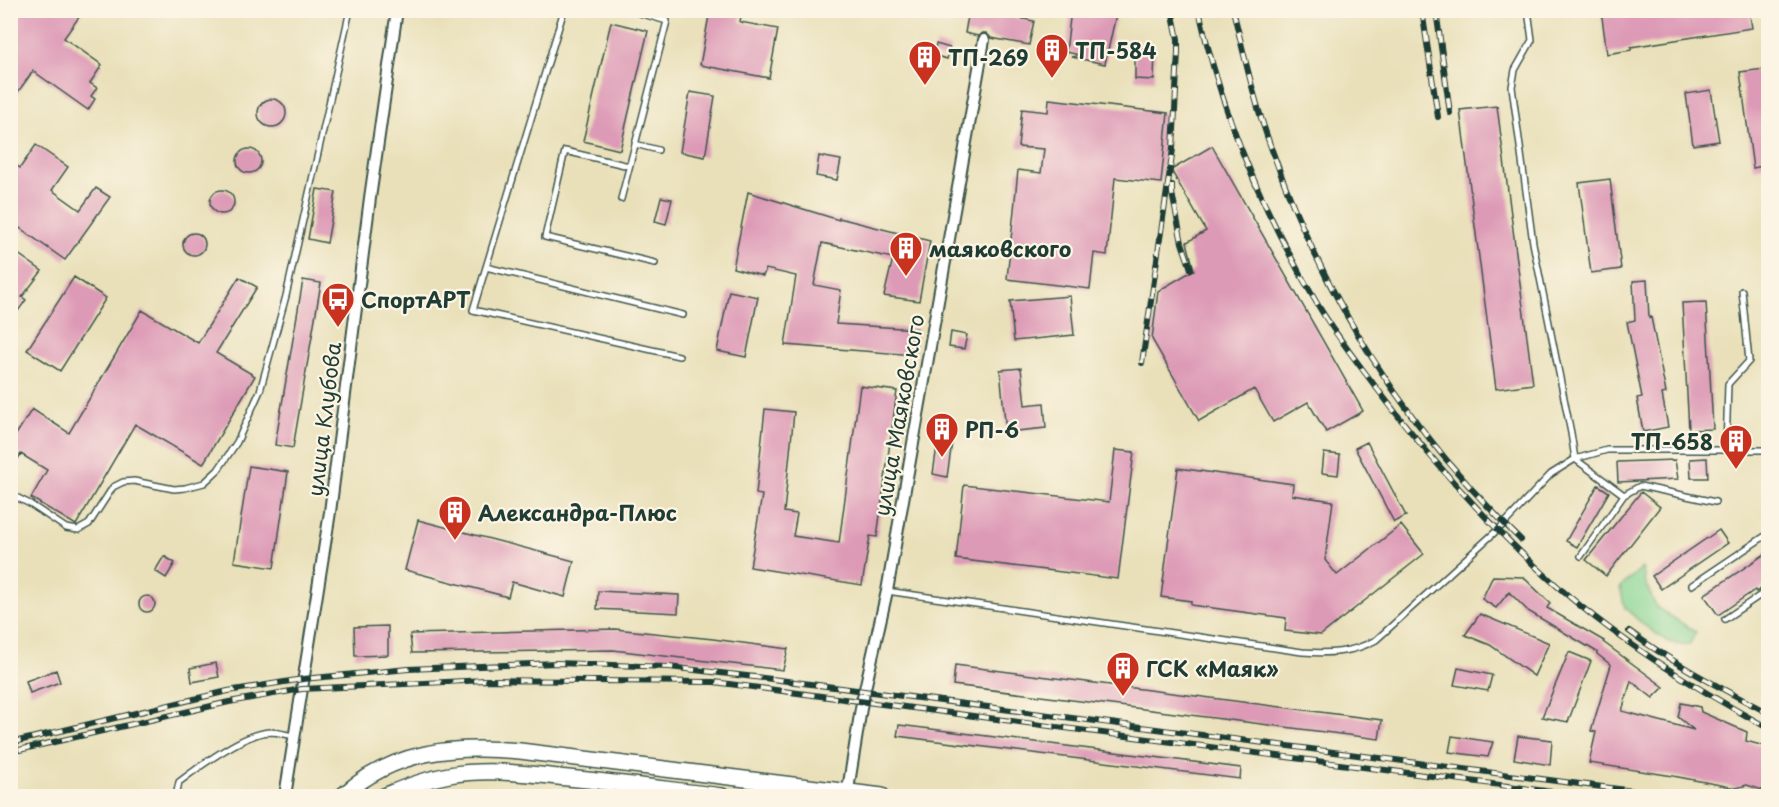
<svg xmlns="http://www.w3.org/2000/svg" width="1779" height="807" font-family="'Playpen Sans',sans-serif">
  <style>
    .green { fill: #85d493; stroke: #528864; stroke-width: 1.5 }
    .building { fill: #dd9ab6 }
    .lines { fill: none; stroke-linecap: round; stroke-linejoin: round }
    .lane-casing { stroke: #3d5548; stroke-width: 8 }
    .street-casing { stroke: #3d5548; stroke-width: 14 }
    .secondary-casing { stroke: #3d5548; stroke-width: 18 }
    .lane { stroke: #fff; stroke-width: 5 }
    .street { stroke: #fff; stroke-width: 10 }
    .secondary { stroke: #fff; stroke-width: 15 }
    .rail-casing { stroke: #1f3d34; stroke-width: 6 }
    .rail { stroke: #fcf5e5; stroke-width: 4; stroke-dasharray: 11; stroke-linecap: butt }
    .labels { text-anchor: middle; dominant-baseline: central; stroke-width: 4.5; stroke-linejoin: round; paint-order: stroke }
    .poi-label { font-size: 21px; font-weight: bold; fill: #1f3d34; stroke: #fcf5e5; text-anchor: start }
    .street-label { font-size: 21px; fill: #1f3d34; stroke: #fcf5e5 }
  </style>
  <rect width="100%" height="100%" fill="#fcf5e5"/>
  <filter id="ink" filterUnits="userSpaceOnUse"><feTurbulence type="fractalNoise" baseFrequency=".0167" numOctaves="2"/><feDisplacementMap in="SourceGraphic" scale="12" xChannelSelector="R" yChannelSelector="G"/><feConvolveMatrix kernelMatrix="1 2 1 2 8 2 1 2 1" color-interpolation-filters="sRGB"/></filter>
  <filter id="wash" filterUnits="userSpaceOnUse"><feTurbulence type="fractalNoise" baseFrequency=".008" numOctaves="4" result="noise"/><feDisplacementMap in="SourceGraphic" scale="24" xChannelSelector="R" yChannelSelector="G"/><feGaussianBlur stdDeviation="1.35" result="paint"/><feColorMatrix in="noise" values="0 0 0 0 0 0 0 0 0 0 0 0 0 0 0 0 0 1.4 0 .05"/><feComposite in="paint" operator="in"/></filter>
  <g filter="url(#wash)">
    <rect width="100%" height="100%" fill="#e9e0ba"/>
    <path class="green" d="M1642 568 1646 584 1656 607 1696 632 1689 645 1668 642 1644 625 1625 608 1620 587Z"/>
    <g id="blocks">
      <path class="building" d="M14 10H84L64 38 102 65 90 83 97 88 91 96 95 99 88 110 33 71 10 103V15Z
        M710 10H742L740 22 778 29 769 78 700 65Z
        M969 10H977L1034 21 1029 45 991 38 986 33H982L978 36 965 33Z
        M1071 10H1117L1105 64 1072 57 1080 55 1066 52Z
        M1601 10H1749L1752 28 1631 47V50L1607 54Z
        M611 22 648 31 620 150 583 141Z
        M936 44 950 48 947 59 933 55Z
        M1135 48H1155L1154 80 1135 79Z
        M1765 69 1768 92V165L1753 168 1740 72Z
        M1711 90 1719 141 1693 145 1686 94Z
        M690 92 715 96 705 157 680 152Z
        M258 113a14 14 0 1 1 28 0a14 14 0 1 1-28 0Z
        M1049 99 1168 113 1161 183 1115 178 1107 255 1094 253 1090 289 1007 279 1018 170 1041 173 1044 149 1018 147 1022 109 1048 112Z
        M1497 106 1533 384 1496 389 1460 110Z
        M36 145 68 167 52 190 80 210 96 188 110 197 65 260 10 221V161L20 168Z
        M1212 146 1363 411 1326 432 1308 402 1273 422 1254 389 1199 421 1152 339 1158 291 1194 270 1187 242 1206 231 1171 170Z
        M237 161a12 12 0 1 1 24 0a12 12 0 1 1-24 0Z
        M819 156 841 160 837 180 816 176Z
        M1610 179 1621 269 1591 273 1579 183Z
        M317 189 336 192 327 243 308 239Z
        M210 202a12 12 0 1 1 24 0a12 12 0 1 1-24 0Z
        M748 192 839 220V218L930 241 919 301 884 296 893 258 822 243 814 285 841 290 836 324 917 329 915 355 785 345 796 276 766 269 763 276 733 268Z
        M661 197 672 199 666 224 655 221Z
        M183 244a11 11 0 1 1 22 0a11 11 0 1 1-22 0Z
        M10 248 42 271 22 297 26 300 10 322Z
        M74 277 106 298 60 371 27 350Z
        M239 277 257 287 216 353 255 376 203 464 135 424 76 525 31 498 47 470 21 454 10 471V444L32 409 69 433 142 310 198 343Z
        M303 280 321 283 293 448 275 445Z
        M1647 280 1649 318 1651 317 1666 393 1662 394 1668 427 1643 432 1637 398 1642 397 1627 322 1635 320 1633 281Z
        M729 291 758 297 746 357 717 351Z
        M1070 296 1074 335 1014 341 1010 301Z
        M1706 302 1713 429 1689 430 1682 303Z
        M951 332 967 335 964 349 949 347Z
        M1021 368 1025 405 1044 403 1046 428 1006 432 1000 370Z
        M860 386 897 391 877 537 870 536 862 585 750 567 762 495 756 494 765 409 794 412 784 512 797 514 793 536 839 543Z
        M938 439 952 442 947 477 933 474Z
        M1367 442 1406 516 1394 522 1355 448Z
        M1115 450 1134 452 1118 579 956 559 964 485 1109 502Z
        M1324 453 1340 455 1338 475 1322 473Z
        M1707 458 1708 478H1691L1690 459Z
        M1675 460 1678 479 1618 482 1617 462Z
        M249 466 288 472 274 568 234 562Z
        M1178 468 1293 484 1292 495 1333 501 1325 560 1337 575 1401 525 1424 554 1321 635 1285 631 1286 618 1191 605V601L1161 597Z
        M1598 485 1609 492 1577 547 1566 541Z
        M1641 492 1660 507 1606 576 1586 560Z
        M418 520 574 561 565 597 512 582 508 597 405 570Z
        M1719 530 1728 543 1661 589 1652 576Z
        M1768 552V585L1756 592 1755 590 1718 615 1704 595Z
        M164 556 175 563 166 578 155 571Z
        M1493 576 1523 577 1550 603 1547 608 1604 641 1603 642 1664 687 1653 698 1631 681 1622 711 1694 730 1678 717 1681 703 1700 707 1701 712 1747 732 1746 741 1768 747V792L1747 785 1736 788 1673 776 1589 763 1596 732 1591 731 1611 665 1597 654V652L1528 611 1509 592 1496 608 1482 599Z
        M598 591 679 595 678 613 597 609Z
        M139 604a8 8 0 1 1 16 0a8 8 0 1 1-16 0Z
        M1480 614 1549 643 1534 676 1490 645 1465 635Z
        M388 626V655L355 656 354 627Z
        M615 629 713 639 788 649 783 670 613 650 412 653 410 634Z
        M1569 652 1591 661 1568 722 1542 717Z
        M216 663 219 677 192 682 190 668Z
        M955 665 1382 720 1379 739 953 685Z
        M1458 668 1492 675 1488 691 1454 685Z
        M56 670 60 682 30 693 26 681Z
        M899 725 1241 768 1240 779 897 736Z
        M1452 736 1493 742 1488 757 1449 752Z
        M1518 736 1552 740 1550 765 1514 759Z"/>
    </g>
  </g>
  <g filter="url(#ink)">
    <use href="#blocks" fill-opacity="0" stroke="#3d5548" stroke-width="1.5"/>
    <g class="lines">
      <defs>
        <path id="lane" d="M564 10 473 310 679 356
          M1528 10 1532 40 1515 70 1512 87 1533 243 1571 433 1575 459 1624 495 1581 556
          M635 144 658 150
          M629 166 565 151 545 237 655 263
          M621 199 667 21 629 10
          M486 267 683 315
          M1726 450 1728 384 1749 361 1742 291
          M10 494 30 504 66 528 78 530 89 524 113 487 123 482 134 481 174 489 185 488 204 483 218 470 237 442 260 391 286 296 350 10
          M1624 495 1640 486 1715 502
          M1692 585 1768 534
          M887 591 1302 652C1329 654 1352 653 1376 640L1504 524 1551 474 1575 459 1607 450H1768
          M1725 619 1768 590
          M176 796 179 782C200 766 244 733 270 732 278 732 287 735 294 736"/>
        <path id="street" d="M285 796 330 512 370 198 397 10
          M847 796 862 702 887 591 984 40"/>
        <path id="secondary" d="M342 796C394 750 453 745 520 751L882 796
          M384 796C405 787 427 779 449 775 488 768 529 774 568 778 619 783 671 790 722 796"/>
      </defs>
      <use href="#lane" class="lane-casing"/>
      <use href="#street" class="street-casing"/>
      <use href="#secondary" class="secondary-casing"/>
      <use href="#lane" class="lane"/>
      <use href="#street" class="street"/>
      <use href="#secondary" class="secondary"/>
      <defs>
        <path id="rail" d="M1199 10C1221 112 1262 210 1315 300 1332 330 1354 358 1375 386 1426 454 1482 518 1546 576 1612 637 1690 685 1768 728
          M1233 10C1245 58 1255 105 1272 150 1324 299 1408 431 1521 540
          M1422 10 1438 117
          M1436 10 1450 113
          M1172 185V193L1182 243 1191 269
          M1142 363 1173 149 1178 52V39L1172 10
          M1629 631C1672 663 1721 688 1768 713
          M10 743 228 691 303 679 408 669 557 663 669 667 772 679 1672 796
          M19 750 229 702 302 689 486 680 714 682 1584 796"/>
      </defs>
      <use href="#rail" class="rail-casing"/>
      <use href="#rail" class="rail"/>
    </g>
  </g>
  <defs>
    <symbol id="building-pin" viewBox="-11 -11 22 30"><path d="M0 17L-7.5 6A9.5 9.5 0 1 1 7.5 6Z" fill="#c8321e" stroke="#fcf5e5"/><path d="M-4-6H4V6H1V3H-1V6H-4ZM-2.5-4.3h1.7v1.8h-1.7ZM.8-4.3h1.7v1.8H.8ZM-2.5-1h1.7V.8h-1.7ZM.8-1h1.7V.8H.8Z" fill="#fff"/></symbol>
    <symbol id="bus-pin" viewBox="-11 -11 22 30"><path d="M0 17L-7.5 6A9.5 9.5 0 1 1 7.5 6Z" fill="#c8321e" stroke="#fcf5e5"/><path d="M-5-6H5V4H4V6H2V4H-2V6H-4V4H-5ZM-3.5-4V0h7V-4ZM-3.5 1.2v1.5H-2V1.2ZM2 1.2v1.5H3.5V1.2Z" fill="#fff"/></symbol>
  </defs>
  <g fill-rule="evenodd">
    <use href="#building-pin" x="1033" y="31" width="38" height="52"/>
    <use href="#building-pin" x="906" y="38" width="38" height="52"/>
    <use href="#building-pin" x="887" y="229" width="38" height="52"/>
    <use href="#bus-pin" x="319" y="280" width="38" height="52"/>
    <use href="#building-pin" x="923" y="410" width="38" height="52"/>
    <use href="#building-pin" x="1717" y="422" width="38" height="52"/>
    <use href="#building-pin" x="436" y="493" width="38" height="52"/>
    <use href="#building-pin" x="1104" y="649" width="38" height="52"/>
  </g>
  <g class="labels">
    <g class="poi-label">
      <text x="1075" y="50">ТП-584</text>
      <text x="948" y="57">ТП-269</text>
      <text x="929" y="248">маяковского</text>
      <text x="361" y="299">СпортАРТ</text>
      <text x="965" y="429">РП-6</text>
      <text x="1713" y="441" text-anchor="end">ТП-658</text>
      <text x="478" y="512">Александра-Плюс</text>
      <text x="1146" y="668">ГСК «Маяк»</text>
    </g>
    <g class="street-label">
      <text transform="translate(898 415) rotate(-80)">улица Маяковского</text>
      <text transform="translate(323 419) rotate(-83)">улица Клубова</text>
    </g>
  </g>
  <rect width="1779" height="807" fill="none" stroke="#fcf5e5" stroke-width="36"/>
</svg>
